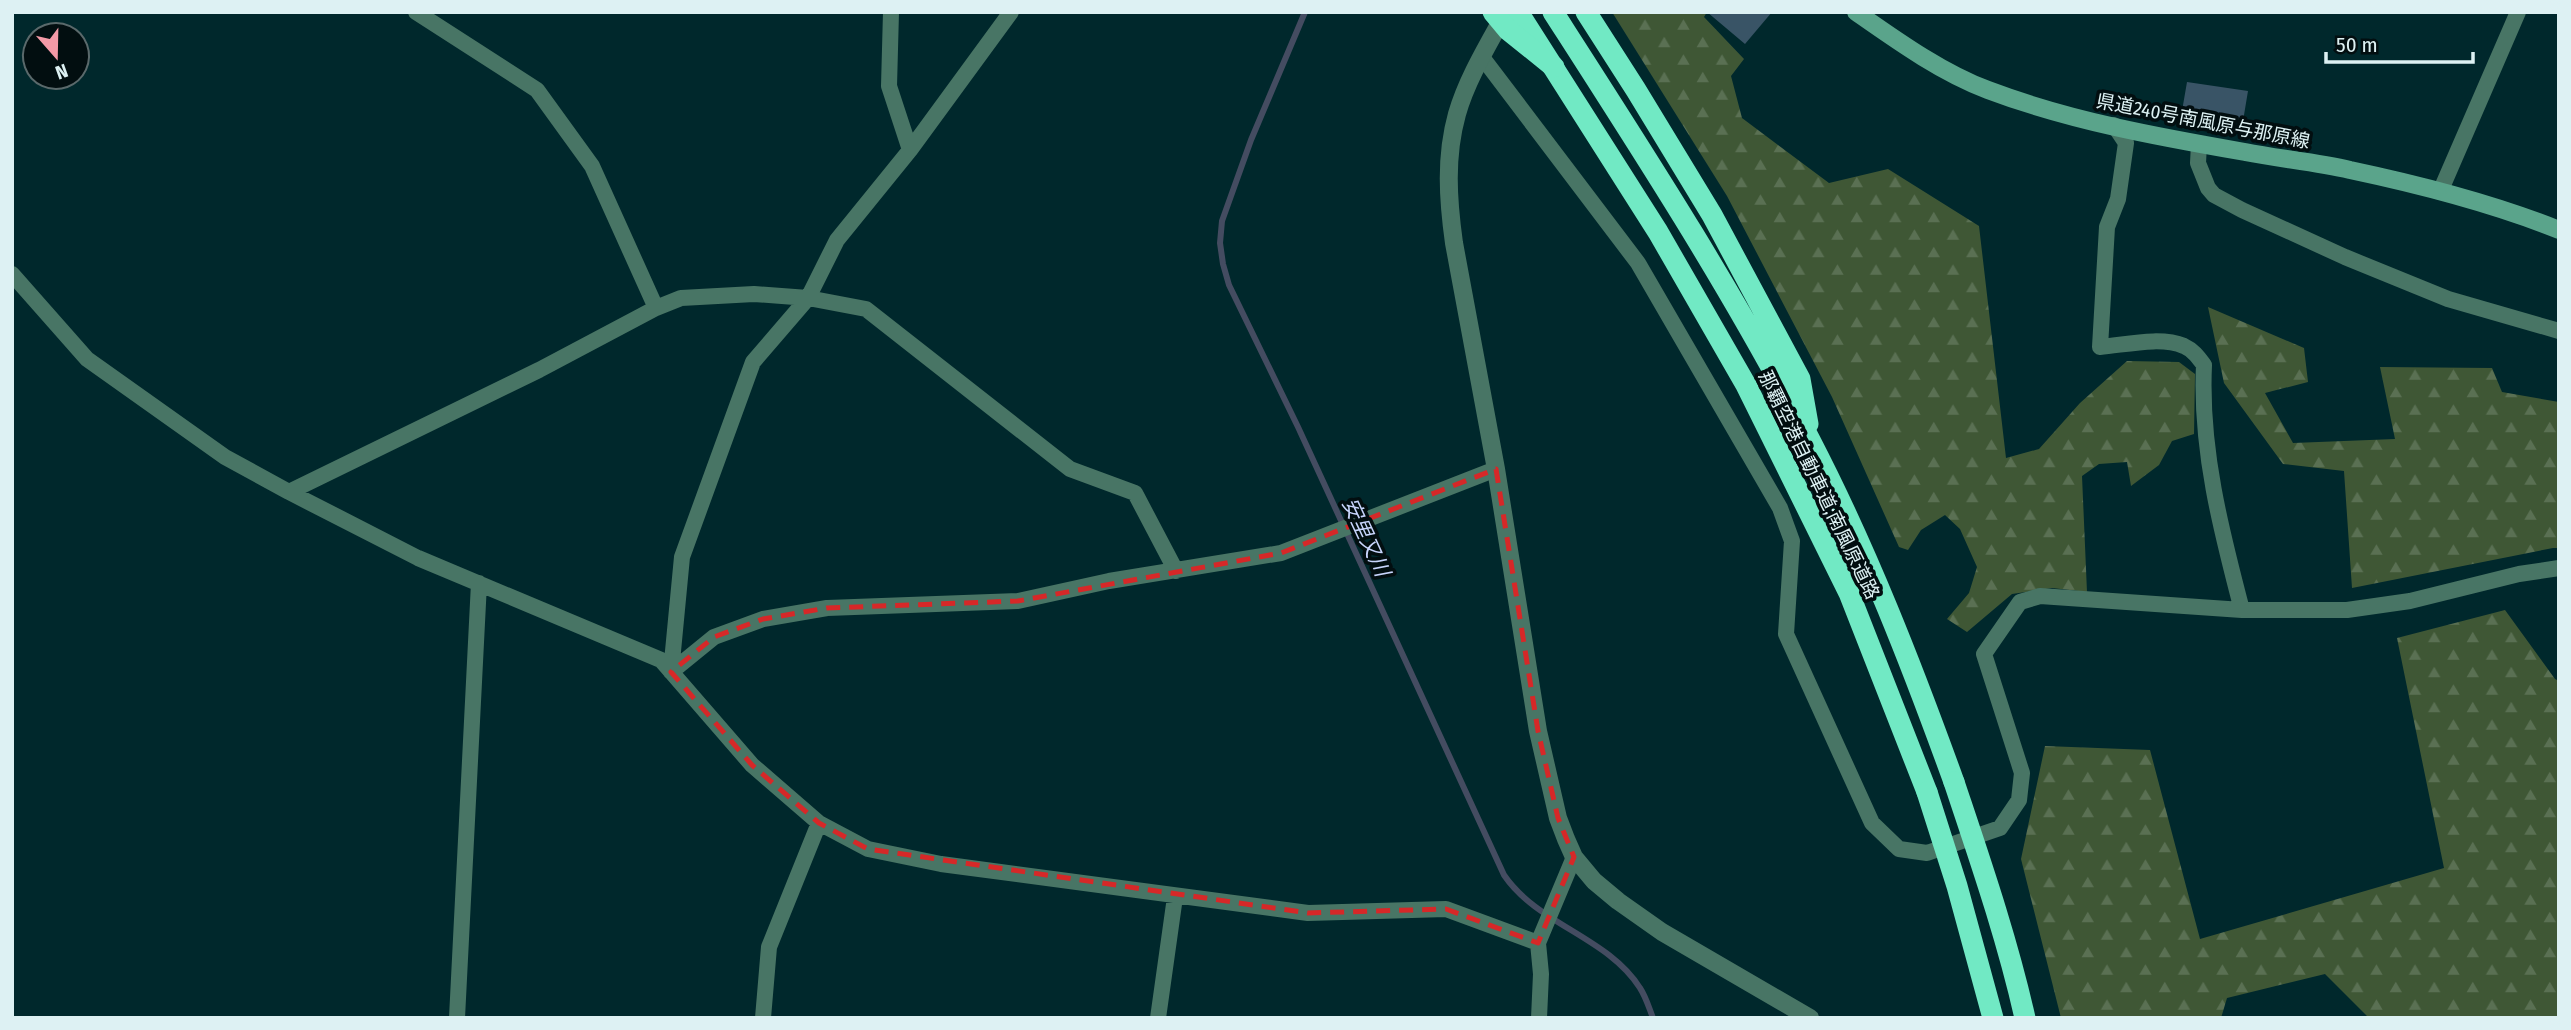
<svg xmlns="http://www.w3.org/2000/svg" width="2571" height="1030" font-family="'Fira Sans Condensed','Noto Sans JP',sans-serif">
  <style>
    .forest { fill: url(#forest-firs) }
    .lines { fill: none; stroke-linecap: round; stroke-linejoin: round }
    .stream { stroke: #444c61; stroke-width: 6 }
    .building { fill: #395466 }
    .minor { stroke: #487565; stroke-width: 16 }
    .tertiary { stroke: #487565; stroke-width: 18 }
    .secondary { stroke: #5aa48b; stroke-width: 18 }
    .motorway { stroke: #71e9c4; stroke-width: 21 }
    .motorway-bridge { stroke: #71e9c4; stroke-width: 21 }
    .marked { fill: none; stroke: #d62828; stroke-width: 5; stroke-dasharray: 14 9; stroke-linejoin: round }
    .labels { text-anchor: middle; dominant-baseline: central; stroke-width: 7; stroke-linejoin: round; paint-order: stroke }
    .street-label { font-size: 19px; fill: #ddf1f3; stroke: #020e10 }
    .water-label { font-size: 21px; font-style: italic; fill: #c8d5fc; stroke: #020e10 }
  </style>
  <defs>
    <pattern id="forest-firs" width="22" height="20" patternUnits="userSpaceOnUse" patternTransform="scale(1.75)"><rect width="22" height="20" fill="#3f5735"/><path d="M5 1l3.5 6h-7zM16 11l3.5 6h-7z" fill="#5a7053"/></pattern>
  </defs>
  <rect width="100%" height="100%" fill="#00282c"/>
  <path class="forest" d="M1612 12H1707L1704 17 1744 59 1731 76 1742 118 1829 183 1888 169 1979 226 2006 458 2039 449 2080 403 2127 361 2179 362 2195 374 2194 434 2172 441 2159 465 2131 486 2127 462 2099 464 2082 476 2087 592 2052 588 2012 594 1967 632 1947 619 1969 593 1977 567 1960 529 1945 515 1921 530 1908 550 1899 547 1832 397 1727 196Z
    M2208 307 2304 348 2308 382 2265 393 2293 443 2395 439 2380 367 2492 368 2502 392 2559 402V548H2553L2352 588 2344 471 2283 464 2224 383Z
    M2505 610 2555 679 2559 681 2557 1018H2369L2325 974 2227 998 2221 1018H2061L2021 859 2045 746 2150 750 2200 939 2444 868 2397 638Z"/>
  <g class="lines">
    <path class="stream" d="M1305 12 1251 140 1222 221 1220 243 1223 264 1229 285 1298 427 1504 875C1538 925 1608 937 1640 988 1646 997 1649 1008 1653 1018"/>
  </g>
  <path class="building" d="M1707 12H1772L1745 44Z
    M2187 82 2248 91 2243 121 2182 111Z"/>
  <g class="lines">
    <path class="minor" d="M416 12 537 90 592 166 656 308
      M891 12 889 86 910 150
      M1482 57 1638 263 1780 508 1792 541 1786 634 1872 823 1899 849 1927 853 2000 828 2019 800 2022 773 1984 654 2020 602 2040 596 2242 610H2347L2410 601 2519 574 2559 568
      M2114 125 2126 143 2118 199 2107 227 2100 347C2125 345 2160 336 2184 346 2193 350 2198 357 2204 365 2200 449 2221 530 2242 610
      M2199 144 2198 163 2208 188 2214 195 2242 210 2345 257 2448 299 2559 331
      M2440 192 2518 12
      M12 274 87 359 225 457 289 492 418 558 661 660 752 765 819 823 868 849 941 864 1308 913 1446 909 1538 943
      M289 492 539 370 656 308 681 298 754 294 808 298 866 309 1070 469 1135 493 1176 571
      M671 672 714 637 763 619 827 608 1018 601 1109 581 1281 553 1496 469
      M671 672 682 557 753 362 808 298 837 240 910 150 1011 12
      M457 1018 479 583
      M763 1018 769 947 819 823
      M1158 1018 1175 897
      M1539 1018 1541 974 1538 943 1574 857"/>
    <path class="tertiary" d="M1506 12C1488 45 1467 79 1457 114 1445 157 1448 200 1454 243L1496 469 1538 731 1558 818 1566 839 1574 857 1594 881 1618 901 1662 932 1810 1018"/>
    <path class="secondary" d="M1856 12C1896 40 1942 73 1988 90 2070 121 2159 137 2245 152 2280 159 2316 162 2350 170 2421 185 2492 203 2559 230"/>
    <path class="motorway" d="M1518 12 1658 232 1746 385 1849 593 1927 792
      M1553 12C1643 152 1734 292 1810 440 1867 550 1912 666 1954 782
      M1586 12 1636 90 1712 215 1800 379 1808 424"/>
    <path class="motorway-bridge" d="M1493 12 1508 30 1554 67
      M1954 782C1980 860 2007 938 2025 1018
      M1927 792 1957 886 1993 1018"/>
  </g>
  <path class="marked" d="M1496 469 1538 731 1558 818 1574 857 1538 943 1446 909 1308 913 868 849 819 823 752 765 671 672 714 637 763 619 827 608 1018 601 1281 553Z"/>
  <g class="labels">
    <g class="street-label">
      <text transform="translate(2203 121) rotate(11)">県道240号南風原与那原線</text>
      <text transform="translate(1819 485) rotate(64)">那覇空港自動車道;南風原道路</text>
    </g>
    <g class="water-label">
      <text transform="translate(1366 537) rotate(65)">安里又川</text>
    </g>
  </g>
  <rect width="2571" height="1030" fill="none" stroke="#ddf1f3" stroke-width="28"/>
  <g transform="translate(56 56) rotate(160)"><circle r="33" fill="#020e10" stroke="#5a696b" stroke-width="2"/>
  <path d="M0-5L12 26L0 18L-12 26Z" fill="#f49aa7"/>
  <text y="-10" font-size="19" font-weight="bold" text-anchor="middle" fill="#ddf1f3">N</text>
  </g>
  <path d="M2326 52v10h147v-10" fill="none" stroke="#ddf1f3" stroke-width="3.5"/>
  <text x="2336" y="52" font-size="21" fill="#ddf1f3" stroke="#020e10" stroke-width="5" paint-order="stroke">50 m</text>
</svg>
